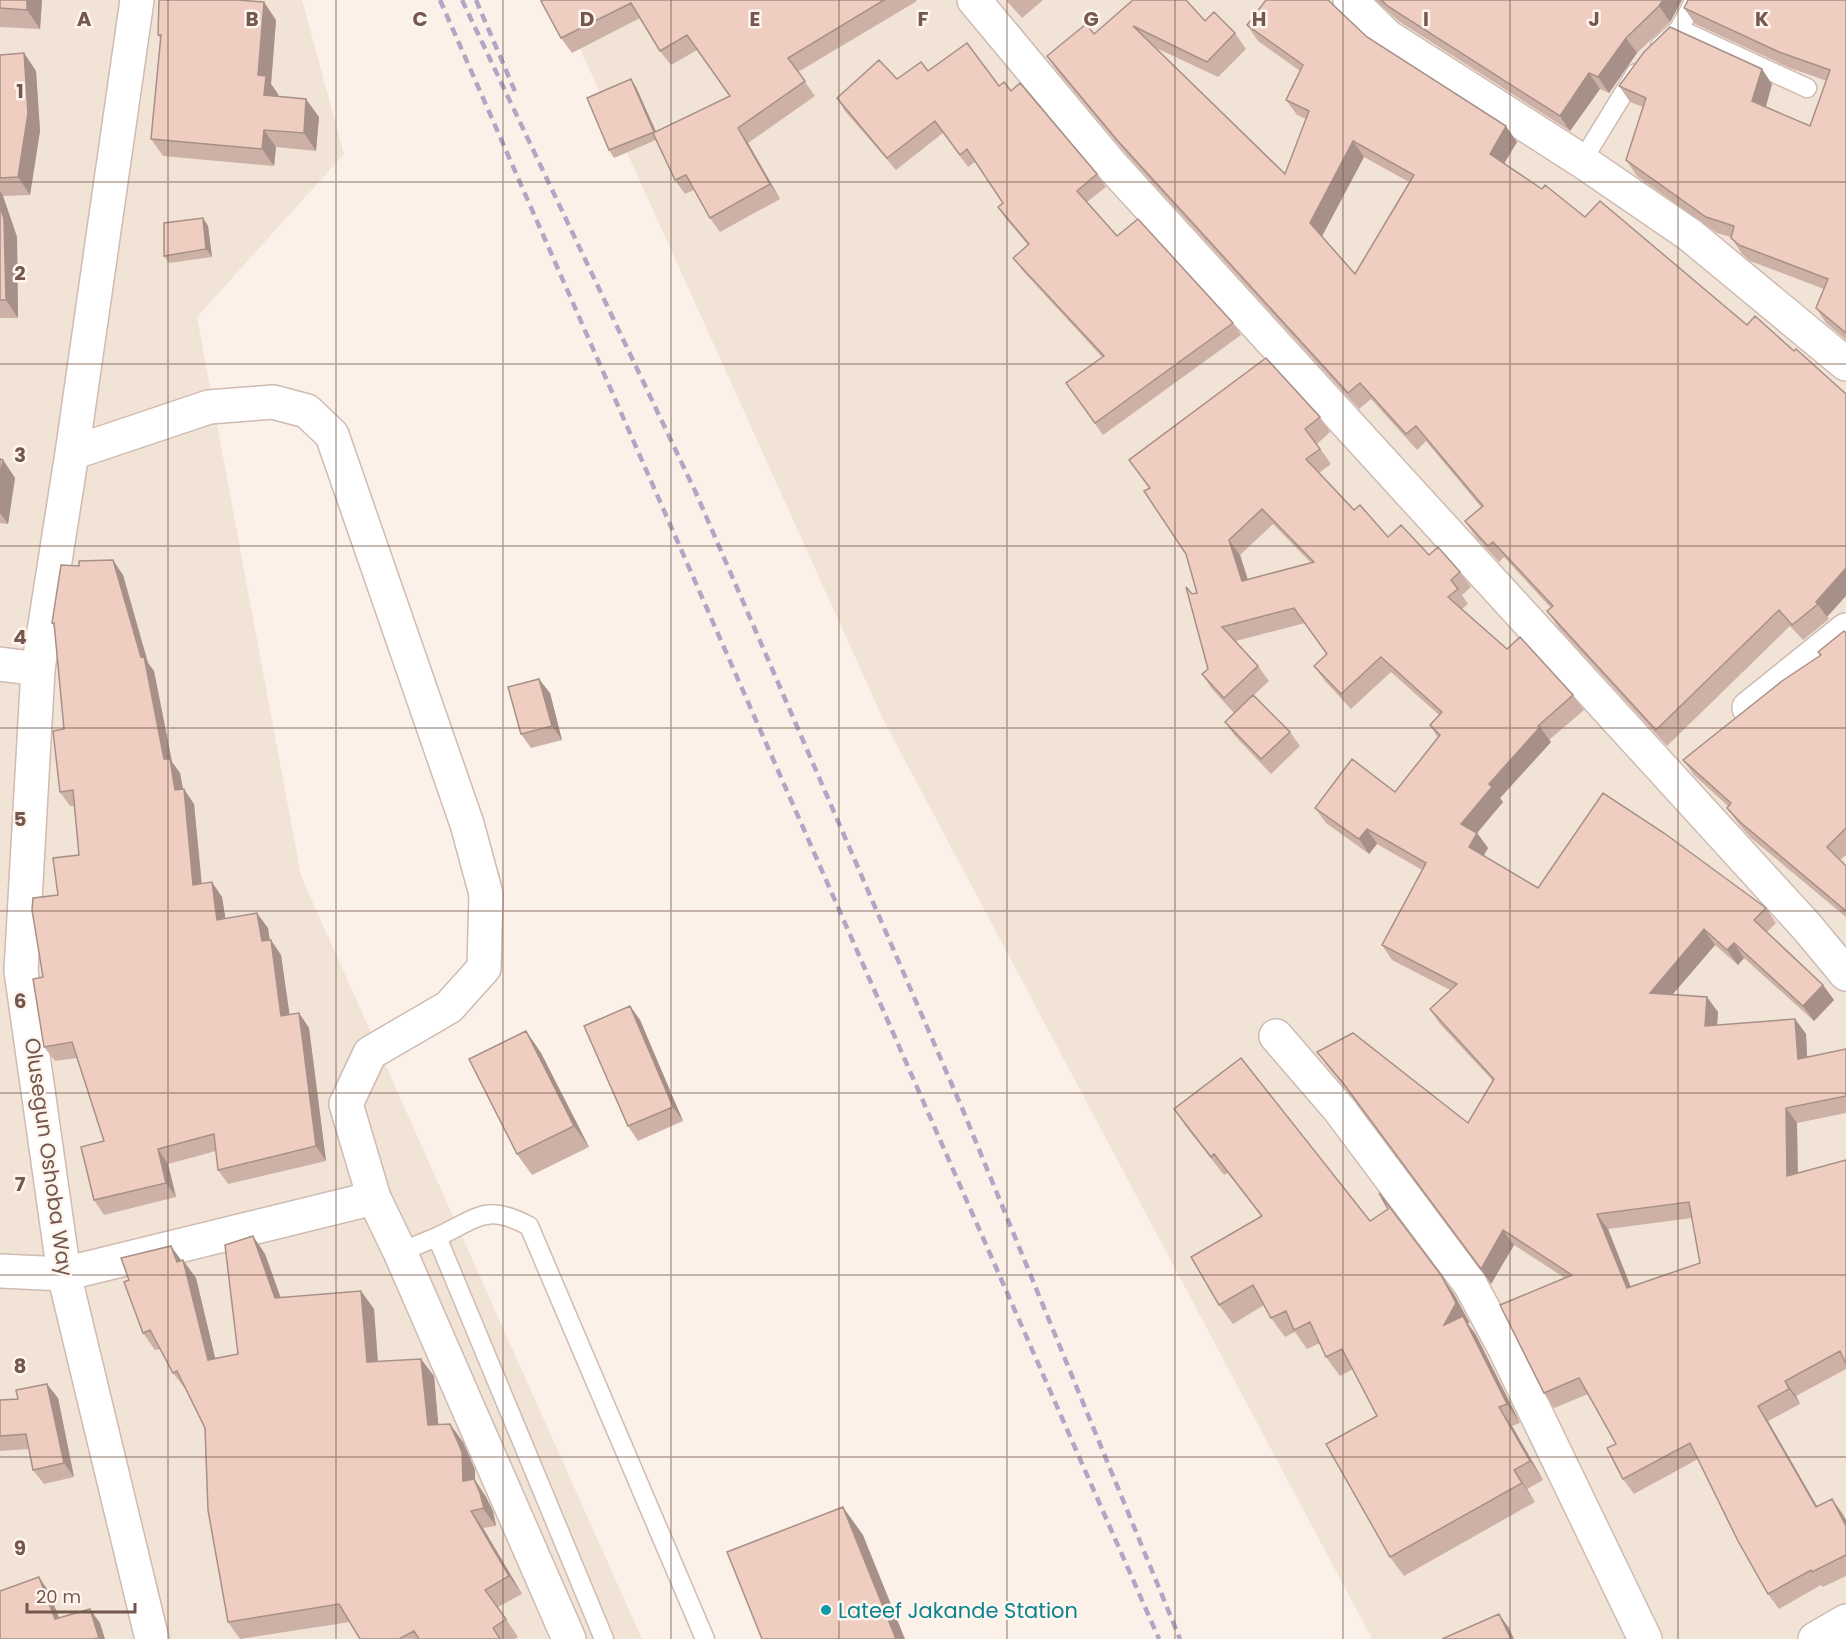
<svg xmlns="http://www.w3.org/2000/svg" width="1846" height="1639" font-family="Poppins,sans-serif">
  <style>
    .residential { fill: #f2e3d7 }
    .lines { fill: none; stroke-linecap: round; stroke-linejoin: round }
    .service-casing { stroke: #cfbbb1; stroke-width: 21 }
    .minor-casing { stroke: #cfbbb1; stroke-width: 36 }
    .secondary-casing { stroke: #d1baaf; stroke-width: 36 }
    .service { stroke: #fff; stroke-width: 18 }
    .minor { stroke: #fff; stroke-width: 33 }
    .secondary { stroke: #fff; stroke-width: 33 }
    .rail { stroke: #b3a6c5; stroke-width: 4.5; stroke-dasharray: 9 6; stroke-linecap: butt }
    .wall { fill: #ceb1a6; fill-rule: evenodd }
    .shaded-wall { fill: #a79087 }
    .building { fill: #efcec1; stroke: #a79087; stroke-width: 1.5; fill-rule: evenodd }
    .grid { fill: none; stroke: #74574d; stroke-width: 1.5; stroke-opacity: 0.55 }
    .culture-dot { fill: #0f9aa8; stroke: #fef6ee; stroke-width: 2 }
    .labels { text-anchor: middle; dominant-baseline: central; stroke-width: 5; stroke-linejoin: round; paint-order: stroke }
    .street-label { font-size: 21px; fill: #74574d; stroke: #fef6ee }
    .culture-label { font-size: 21px; fill: #0d838f; stroke: #fef6ee; text-anchor: start }
    .grid-label { font-size: 20px; text-anchor: middle; font-weight: bold; fill: #74574d; stroke: #fef6ee; stroke-width: 5; stroke-linejoin: round; paint-order: stroke }
  </style>
  <rect width="100%" height="100%" fill="#fbf1e8"/>
  <path class="residential" d="M0 0H302L344 154 197 317 301 876 642 1639H0Z
    M558 0H1846V1639H1372L884 721Z"/>
  <g class="lines">
    <defs>
      <path id="service" d="M1679 29 1807 88
        M1660 46 1679 29 1695 0
        M1582 161 1636 73
        M437 1237C478 1218 486 1203 529 1226L705 1639
        M400 1252 437 1237 604 1639"/>
      <path id="minor" d="M974 0 1114 168 1807 927 1846 974
        M1350 0 1388 37 1582 161 1690 235 1846 364
        M72 453 209 407 273 402 307 411 332 435 467 824 486 894 484 968 449 1007 370 1053 346 1104 374 1198 400 1252 569 1639
        M38 669 72 453 137 0
        M1749 708 1846 630
        M1276 1036 1339 1109 1470 1284 1505 1349 1645 1639
        M0 1271 64 1274 374 1198
        M1815 1639 1846 1621"/>
      <path id="secondary" d="M0 664 38 669 21 971 64 1274 152 1639"/>
    </defs>
    <use href="#service" class="service-casing"/>
    <use href="#minor" class="minor-casing"/>
    <use href="#secondary" class="secondary-casing"/>
    <use href="#service" class="service"/>
    <use href="#minor" class="minor"/>
    <use href="#secondary" class="secondary"/>
    <path class="rail" d="M440 0 1159 1639
      M462 0 696 493 962 1108 1180 1639
      M476 0 517 96"/>
  </g>
  <path class="wall" d="M0 0H42L40 29 0 27Z
    M543 0H916L917 1 798 72 815 96 748 143 780 199 720 232 710 218 694 190 685 194 675 180 656 140 614 158 609 150 631 79 636 87 656 131 730 96 697 50 671 65 660 51 640 18 572 53 561 38Z
    M1006 0H1043L1022 18Z
    M1133 0 1205 21 1235 33 1246 49 1218 77 1154 47 1285 174 1306 119 1297 115 1286 100 1300 71 1258 41 1247 25 1332 4 1367 37 1517 142 1504 164 1542 189 1829 619 1803 640 1790 626 1667 746 1558 627 1547 611 1551 608 1504 557 1499 562 1476 537 1465 521 1481 507 1426 441 1417 450 1371 399 1359 409 1128 156 1058 72 1047 56 1094 34ZM1364 157 1409 182 1355 274 1322 236Z
    M1375 0H1682L1670 22 1637 53 1609 93 1600 89 1570 131 1400 22Z
    M1846 0V340L1826 323 1816 308 1824 289 1750 261 1742 254 1731 237 1717 233 1637 176 1626 160 1643 107 1630 102 1619 86 1772 84 1766 107 1810 126 1827 81 1790 68 1695 24 1684 8Z
    M276 20 271 84 278 94V96L319 117 316 151 276 147 274 166 163 156 151 139 160 39 158 35Z
    M24 53 36 71 40 131 30 195 3 196 17 237 18 318H0V55Z
    M928 71 999 86 1011 91 1097 174 1106 187 1087 202 1117 236 1233 323 1241 335 1103 435 1066 383 1102 357 1022 270 1013 258 1028 245 1006 219 998 207 1003 203 975 162 968 167 943 133 896 170 845 111 837 98Z
    M203 218 208 226 212 257 169 263 164 256Z
    M1320 417 1330 432 1317 444 1331 464 1319 473 1354 510 1388 537 1429 555 1460 572 1471 587 1462 595 1468 604 1462 609 1507 649 1573 695 1584 710 1549 740 1551 742 1500 798 1503 802 1477 833 1488 848 1483 856 1538 888 1766 908 1776 923 1767 932 1823 985 1834 1000 1814 1021 1744 958 1738 965 1715 945 1672 995 1718 1012 1717 1025 1795 1019 1806 1034 1807 1057 1846 1049V1113L1797 1123 1798 1173 1846 1160V1369L1796 1396 1800 1404 1768 1421 1817 1506 1832 1499 1843 1514 1846 1520V1576L1823 1587 1821 1585 1779 1609 1768 1594 1698 1459 1634 1494 1623 1479 1616 1444 1588 1394 1554 1408 1544 1393 1565 1278 1514 1245 1491 1284 1354 1098 1328 1067 1317 1052 1468 1123 1493 1081 1440 1024 1430 1009 1450 990 1392 960 1382 945 1422 870 1377 844 1369 854 1326 823 1315 808 1395 792 1438 738 1430 725 1439 715 1391 672 1351 709 1325 681 1314 666 1327 654 1305 623 1236 641 1258 666 1269 681 1254 695 1290 732 1300 746 1271 774 1235 736 1225 722 1234 713 1212 689 1202 674 1208 669 1192 594 1197 593 1186 554 1149 488 1129 460ZM1273 524 1311 563 1248 580 1240 555ZM1692 1218 1700 1263 1631 1287 1608 1229Z
    M0 459 3 460 15 478 8 524 0 523Z
    M123 575 148 663 154 671 172 762 180 773 183 790 194 804 202 884 222 897 225 918 268 928 270 940 281 955 289 1015 299 1013 309 1028 326 1161 228 1184 218 1170 216 1151 168 1164 176 1197 104 1215 94 1200 104 1141 77 1058 55 1061 44 1047 43 977 58 895 79 855 74 806H70L60 792 64 729 54 626 52 623Z
    M1846 633V855L1840 860 1846 866V917L1751 838 1738 823 1727 808 1728 806 1694 775 1683 760 1821 655 1818 652Z
    M550 693 562 740 531 748 521 734Z
    M630 1006 640 1020 683 1121 638 1141 628 1126Z
    M526 1031 541 1053 589 1147 532 1175 517 1154Z
    M1174 1109 1370 1221 1454 1294 1469 1322 1468 1324 1476 1335 1520 1423 1512 1426 1543 1480 1527 1489 1535 1502 1404 1576 1390 1557 1377 1416 1353 1369 1340 1376 1326 1357 1320 1343 1307 1349 1295 1332 1285 1337 1271 1318 1264 1305 1233 1324 1219 1305 1261 1216 1228 1173 1224 1175 1187 1128Z
    M253 1236 265 1254 281 1298 361 1291 374 1309 378 1361 434 1376 438 1425 463 1442 475 1470V1480L486 1497 493 1511 496 1526 483 1528 522 1594 498 1607 518 1637 515 1639H360L350 1622 240 1639 228 1622 205 1428 186 1390 173 1373 160 1349 155 1350 143 1333 129 1280 181 1260 196 1278 215 1359 238 1354Z
    M58 1398 74 1477 44 1484 33 1470 29 1449 0 1451V1400Z"/>
  <path class="shaded-wall" d="M27 0H42L40 29 27 10Z
    M1663 0H1682L1670 22 1659 6Z
    M264 2 276 20 271 84 278 94 276 112 264 95 258 75Z
    M1626 38 1637 53 1609 93 1598 77Z
    M24 53 36 71 40 131 30 195 18 177Z
    M1762 69 1772 84 1763 116 1752 101Z
    M1589 73 1600 89 1570 131 1560 116Z
    M631 79 636 87 659 139 654 132Z
    M306 99 319 117 316 151 304 133Z
    M1506 126 1517 142 1500 170 1490 154Z
    M738 128 748 143 780 199 770 184Z
    M264 130 276 147 274 166 262 149Z
    M1353 141 1364 157 1321 238 1310 223Z
    M0 191 3 196 17 237 18 318 6 300 0 206Z
    M203 218 208 226 212 257 206 249Z
    M3 460 15 478 8 524 0 513V478Z
    M1229 540 1240 555 1253 596 1242 581Z
    M113 560 123 575 148 663 154 671 172 762 180 773 185 800 184 789 194 804 203 899 193 885 175 790 164 759 141 657Z
    M1846 568V596L1827 617 1816 602Z
    M539 679 550 693 562 740 552 726Z
    M1540 727 1551 742 1500 798 1503 802 1472 839 1461 824 1489 784Z
    M1367 829 1377 844 1369 854 1359 839Z
    M1477 833 1488 848 1480 862 1469 847Z
    M212 882 222 897 228 934 217 920Z
    M257 913 268 928 272 956 262 941Z
    M1704 929 1715 945 1661 1008 1650 993Z
    M271 940 281 955 292 1031 281 1016Z
    M1734 943 1744 958 1738 965 1727 950Z
    M1823 985 1834 1000 1814 1021 1803 1006Z
    M1707 997 1718 1012 1716 1041 1705 1026Z
    M630 1006 640 1020 683 1121 673 1107Z
    M299 1013 309 1028 326 1161 316 1146Z
    M1795 1019 1806 1034 1808 1074 1798 1059Z
    M526 1031 541 1053 589 1147 574 1126Z
    M1786 1108 1797 1123 1798 1191 1787 1176Z
    M158 1149 168 1164 176 1197 166 1183Z
    M1597 1214 1608 1229 1637 1303 1627 1288Z
    M1503 1230 1514 1245 1491 1284 1481 1269Z
    M253 1236 265 1254 287 1316 275 1298Z
    M171 1246 184 1264 183 1260 196 1278 220 1378 208 1360 177 1262Z
    M1441 1275 1454 1294 1469 1322 1468 1324 1476 1335 1520 1423 1507 1404 1444 1325Z
    M361 1291 374 1309 379 1380 367 1362Z
    M421 1359 434 1376 440 1443 428 1425Z
    M1785 1381 1796 1396 1800 1404 1789 1389Z
    M47 1384 58 1398 74 1477 64 1463Z
    M1758 1406 1768 1421 1826 1522 1816 1507Z
    M1499 1407 1512 1426 1543 1480 1530 1461Z
    M450 1424 463 1442 475 1470V1480L486 1497 493 1511 496 1526 463 1481Z
    M1514 1470 1527 1489 1535 1502 1522 1483Z
    M1832 1499 1846 1520V1526Z
    M843 1507 863 1535 905 1639H896Z
    M471 1511 483 1528 522 1594 509 1576Z
    M39 1577 49 1592 65 1633 55 1619Z
    M90 1609 100 1623 105 1639H100L99 1638Z
    M1499 1614 1509 1628 1514 1639H1511Z"/>
  <path class="building" d="M0 0H27V10L0 8Z
    M159 0H238L264 2 258 75 266 76 264 95 306 99 304 133 264 130 262 149 151 139 161 35H158Z
    M543 0H884L788 58 805 81 738 128 770 184 710 218 686 175 675 180 653 133 730 96 687 35 660 51 631 3 561 38 541 1Z
    M1133 0H1186L1205 21 1214 12 1235 33 1207 62 1133 26 1285 174 1309 111 1286 100 1303 65 1247 25 1266 0H1328L1367 37 1506 126 1490 154 1542 189 1545 185 1585 217 1600 201 1747 325 1755 316 1794 351 1796 349 1846 394V568L1816 602 1818 604 1792 625 1779 610 1656 730 1547 611 1553 606 1493 542 1488 546 1465 521 1483 506 1416 426 1406 434 1360 383 1348 393 1117 140 1047 56 1086 24 1094 34ZM1353 141 1414 175 1355 274 1310 223Z
    M1381 0H1663L1659 6 1626 38 1598 77 1589 73 1560 116 1389 7Z
    M1688 0H1846V333L1816 308 1828 279 1739 245 1731 238 1734 226 1706 217 1626 160 1646 98 1619 86 1644 52 1670 27 1762 69 1752 101 1810 126 1830 70 1779 52 1684 8Z
    M967 43 999 86 1004 82 1011 91 1020 83 1097 174 1077 191 1117 236 1138 219 1233 323 1095 423 1066 383 1104 356 1013 258 1029 244 998 207 1003 203 967 149 960 155 935 121 887 158 837 98 879 60 897 79 921 62 928 71Z
    M24 53 28 113 18 177 0 178V55Z
    M631 79 654 132 609 150 587 98Z
    M0 206 4 219 6 300H0Z
    M203 218 206 249 164 256V223Z
    M1266 358 1320 417 1305 429 1320 449 1306 459 1354 510 1360 505 1388 537 1401 525 1429 555 1438 547 1460 572 1451 580 1458 589 1448 597 1507 649 1520 637 1573 695 1538 726 1540 727 1489 784 1492 787 1461 824 1477 833 1469 847 1538 888 1603 793 1664 833 1766 908 1754 920 1823 985 1803 1006 1734 943 1727 950 1704 929 1650 993 1707 997 1705 1026 1795 1019 1798 1059 1846 1049V1096L1786 1108 1787 1176 1846 1160V1364L1840 1351 1785 1381 1789 1389 1758 1406 1816 1507 1832 1499 1846 1526V1555L1812 1572 1811 1570 1768 1594 1738 1541 1690 1443 1623 1479 1607 1448 1616 1444 1579 1378 1544 1393 1500 1305 1572 1275 1503 1230 1481 1269 1343 1083 1317 1052 1353 1033 1468 1123 1494 1079 1430 1009 1457 984 1382 945 1426 863 1367 829 1359 839 1315 808 1352 759 1395 792 1440 735 1430 725 1442 712 1381 657 1341 694 1314 666 1327 654 1294 608 1222 627 1258 666 1224 698 1202 674 1208 669 1186 587 1192 594 1197 593 1186 554 1144 491 1150 488 1129 460ZM1262 509 1314 562 1242 581 1229 540ZM1689 1202 1700 1263 1627 1288 1597 1214Z
    M0 459 3 460 0 478Z
    M113 560 141 657 144 656 164 759H170L175 790 184 789 193 885 212 882 217 920 257 913 262 941 271 940 281 1016 299 1013 316 1146 218 1170 214 1134 158 1149 166 1183 94 1200 81 1147 104 1141 72 1042 44 1047 33 979 43 977 32 910 33 898 58 895 53 858 79 855 73 790 60 792 53 731 64 729 54 623H52L61 565 79 566V561Z
    M1844 631 1846 633V828L1827 847 1846 866V911L1740 822 1727 808 1731 803 1683 760 1782 681 1821 655 1818 652Z
    M539 679 552 726 521 734 508 687Z
    M1253 695 1290 732 1261 759 1225 722Z
    M630 1006 673 1107 628 1126 584 1026Z
    M526 1031 574 1126 517 1154 469 1059Z
    M1241 1058 1370 1221 1388 1209 1379 1193 1441 1275 1456 1303 1444 1325 1463 1316 1507 1404 1499 1407 1530 1461 1514 1470 1522 1483 1390 1557 1326 1444 1377 1416 1342 1349 1326 1357 1310 1322 1294 1330 1286 1311 1271 1318 1253 1285 1219 1305 1191 1257 1262 1216 1214 1154 1211 1157 1174 1109Z
    M253 1236 275 1298 361 1291 367 1362 421 1359 428 1425 450 1424 462 1452 463 1481 474 1479 480 1493 484 1508 471 1511 509 1576 485 1590 506 1619 493 1628 500 1639H419L414 1631 399 1639H360L339 1604 228 1622 208 1510 205 1428 177 1371 173 1373 150 1330 143 1333 124 1282 129 1280 121 1258 171 1246 177 1262 183 1260 208 1360 238 1354 225 1245Z
    M47 1384 64 1463 33 1470 26 1434 0 1436V1400L18 1399 16 1390Z
    M843 1507 896 1639H762L727 1552Z
    M39 1577 55 1619 90 1609 99 1638 93 1639H0V1591Z
    M1499 1614 1511 1639H1442Z"/>
  <path class="grid" d="M168 0V1639M336 0V1639M503 0V1639M671 0V1639M839 0V1639M1007 0V1639M1175 0V1639M1343 0V1639M1510 0V1639M1678 0V1639M0 182H1846M0 364H1846M0 546H1846M0 728H1846M0 911H1846M0 1093H1846M0 1275H1846M0 1457H1846"/>
  <circle class="culture-dot" cx="826" cy="1610" r="6"/>
  <g class="labels">
    <g class="street-label">
      <text transform="translate(49 1157) rotate(82)">Olusegun Oshoba Way</text>
    </g>
    <g class="culture-label">
      <text x="838" y="1610">Lateef Jakande Station</text>
    </g>
  </g>
  <g class="grid-label">
    <text x="84" y="26">A</text>
    <text x="252" y="26">B</text>
    <text x="420" y="26">C</text>
    <text x="587" y="26">D</text>
    <text x="755" y="26">E</text>
    <text x="923" y="26">F</text>
    <text x="1091" y="26">G</text>
    <text x="1259" y="26">H</text>
    <text x="1426" y="26">I</text>
    <text x="1594" y="26">J</text>
    <text x="1762" y="26">K</text>
    <text x="20" y="98">1</text>
    <text x="20" y="280">2</text>
    <text x="20" y="462">3</text>
    <text x="20" y="644">4</text>
    <text x="20" y="826">5</text>
    <text x="20" y="1008">6</text>
    <text x="20" y="1191">7</text>
    <text x="20" y="1373">8</text>
    <text x="20" y="1555">9</text>
  </g>
  <path d="M27 1603v9h108v-9" fill="none" stroke="#74574d" stroke-width="3"/>
  <text x="36" y="1603" font-size="18" fill="#74574d" stroke="#fef6ee" stroke-width="4.5" paint-order="stroke">20 m</text>
</svg>
